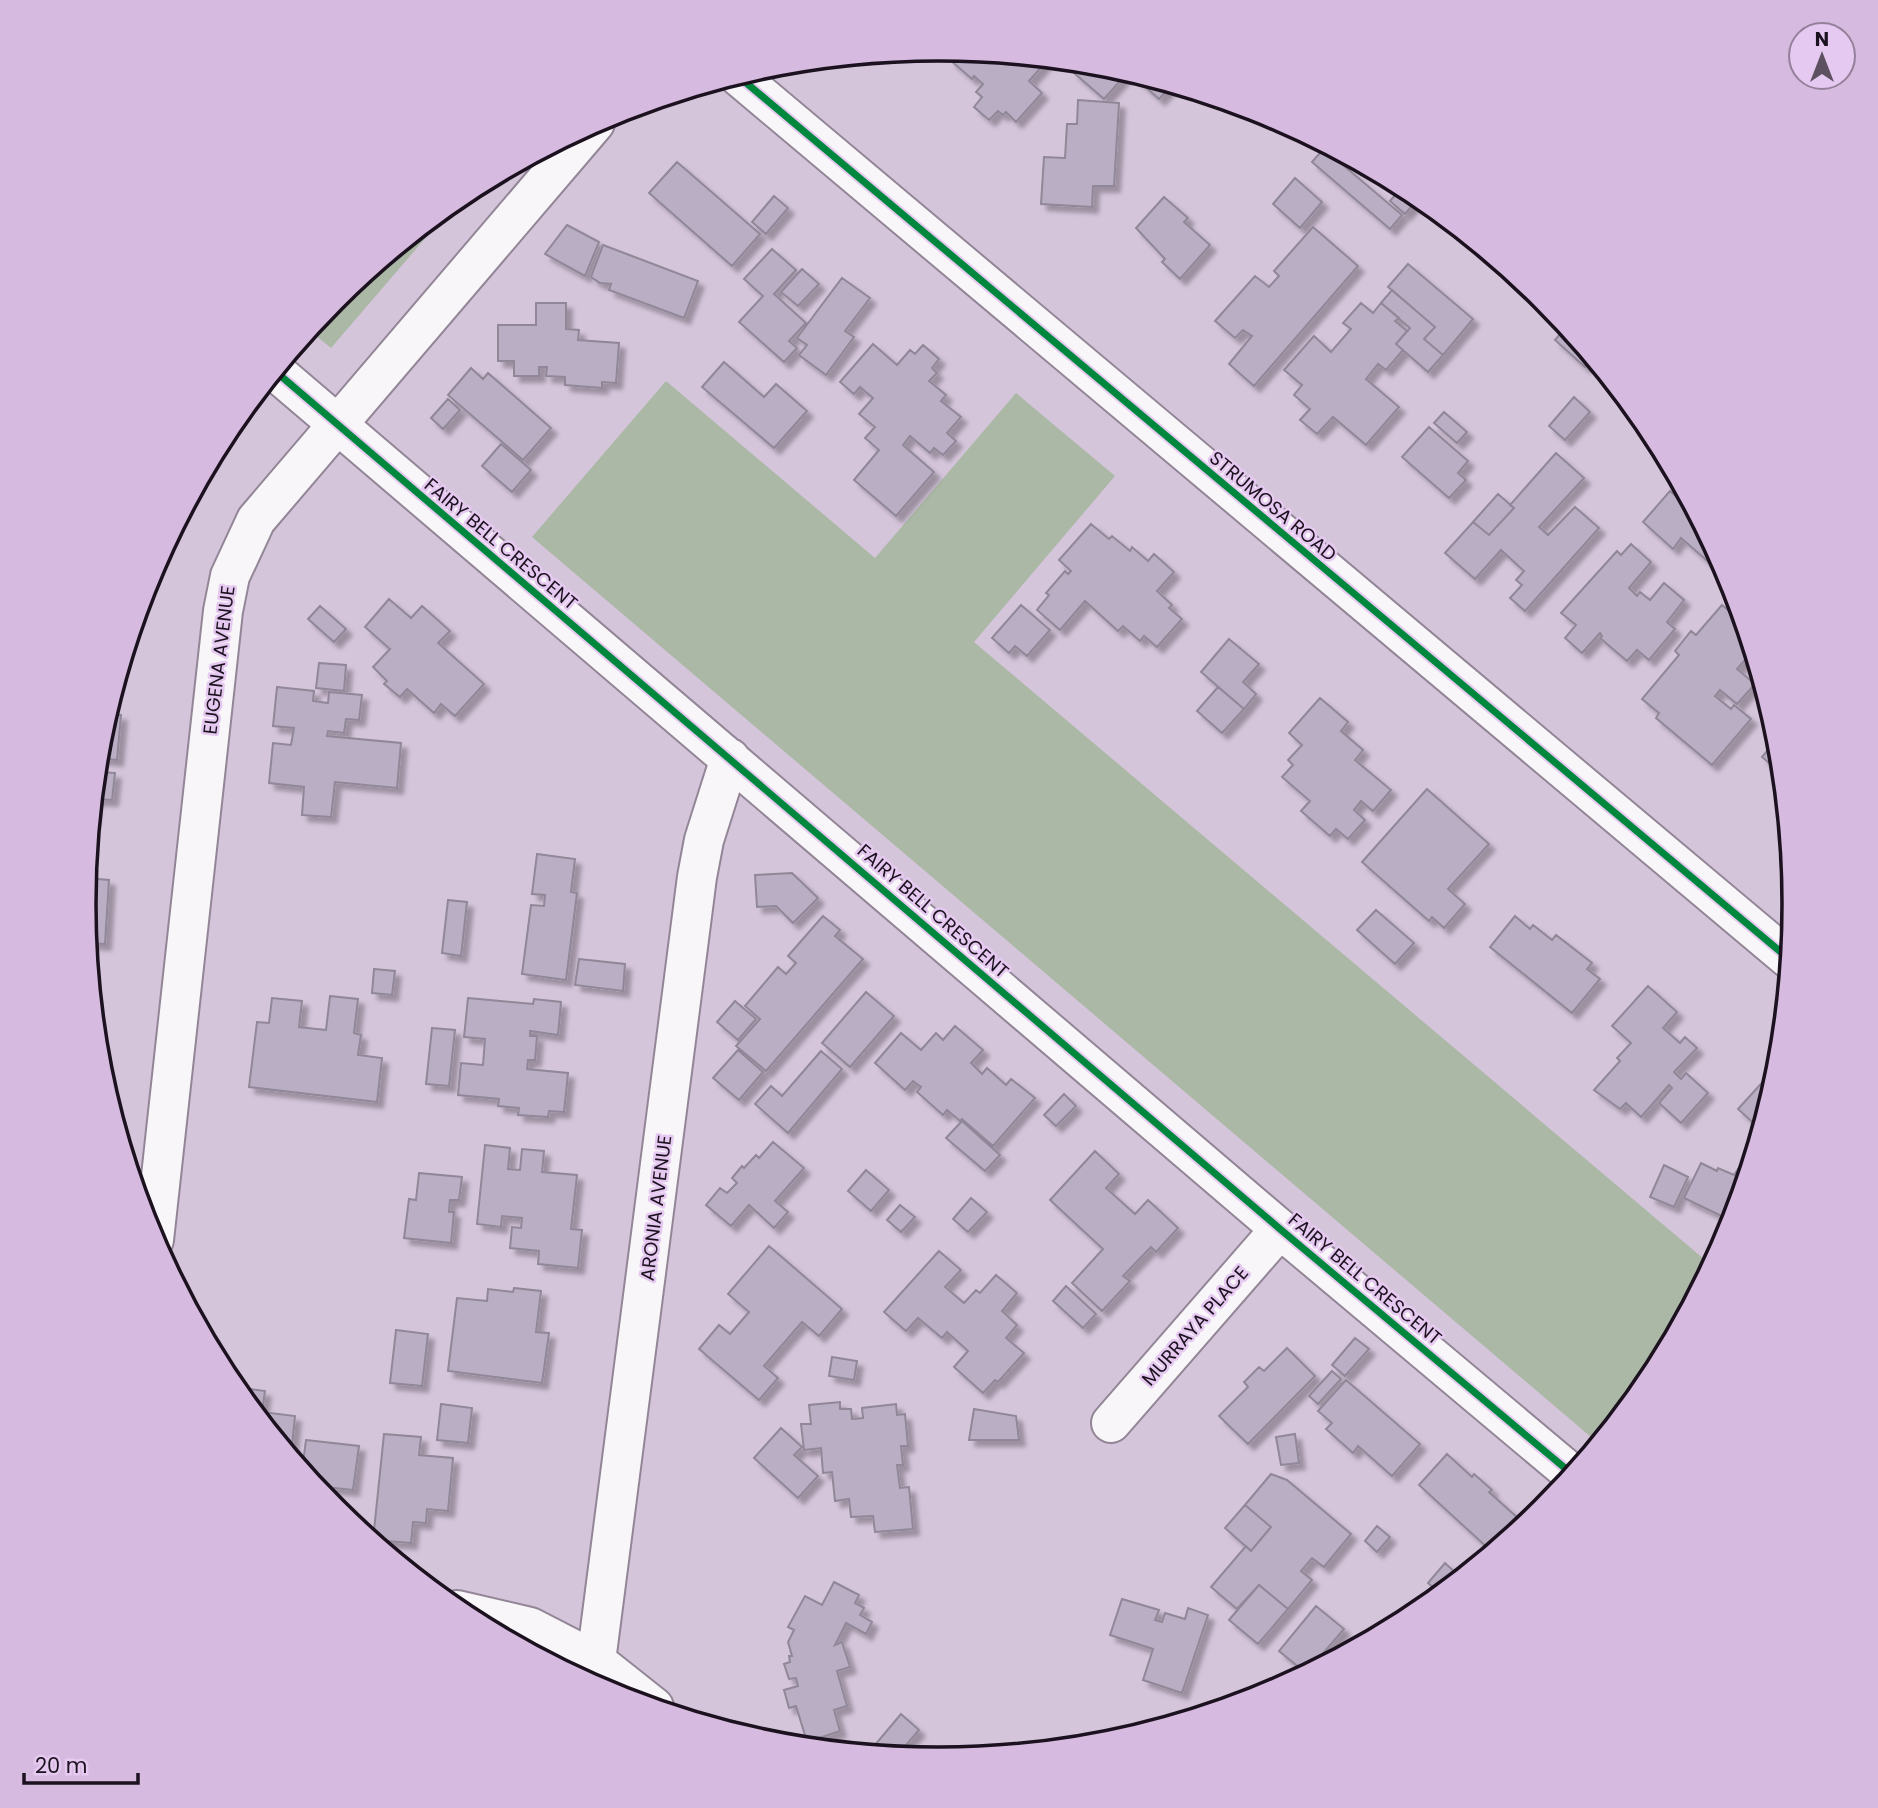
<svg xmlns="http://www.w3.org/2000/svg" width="1878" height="1808" font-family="Poppins,sans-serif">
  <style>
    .green { fill: #aab8a5 }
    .building { fill: #b9aec4; stroke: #908798; stroke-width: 2; filter: url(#shadow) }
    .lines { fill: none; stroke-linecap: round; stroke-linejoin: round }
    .minor-casing { stroke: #928696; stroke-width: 42 }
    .minor { stroke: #f9f6fa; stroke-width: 38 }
    .cycleway-casing { stroke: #e6c9f0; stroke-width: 11 }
    .cycleway { stroke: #00873e; stroke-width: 7 }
    .labels { text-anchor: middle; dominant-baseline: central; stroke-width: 5; stroke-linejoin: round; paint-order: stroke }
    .street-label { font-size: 19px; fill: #1c121f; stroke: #e6c9f0 }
    .rim { fill: none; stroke: #1c121f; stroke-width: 3.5 }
  </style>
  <defs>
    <filter id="shadow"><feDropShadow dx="6" dy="6" stdDeviation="2" flood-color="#0004"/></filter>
  </defs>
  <rect width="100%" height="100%" fill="#d5c5db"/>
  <path class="green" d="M465 192 331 348 309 330 335 299Z
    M666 381 875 558 1016 393 1115 476 974 642 1711 1265 1650 1379 1598 1443 532 537Z"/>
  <path class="building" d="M959 51 1041 59 1045 63 1029 81 1042 93 1016 122 1006 112 1003 115 998 111 989 120 974 107 982 97 976 92 983 84 974 76 972 79 950 60Z
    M1080 63 1106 66 1128 72 1104 99 1073 72Z
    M1130 73 1172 85 1159 99Z
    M1078 100 1119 103 1114 186H1093L1092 207 1041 204 1044 157 1065 158 1067 124H1077Z
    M1326 146 1342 155 1337 160 1402 215 1390 229 1312 162Z
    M677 162 760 234 732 266 649 193Z
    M1295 178 1322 202 1300 228 1273 204Z
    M1402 187 1419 198 1405 214 1390 201Z
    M774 196 788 208 766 234 752 222Z
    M1164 197 1188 218 1184 222 1210 245 1180 279 1162 262 1165 259 1136 228Z
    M567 225 599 242 585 276 545 254Z
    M1313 227 1358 266 1254 386 1229 364 1252 336 1243 330 1235 338 1215 321 1255 276 1269 287 1279 276 1274 271Z
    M603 245 698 281 684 318 609 290 611 284 600 283 591 277Z
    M772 249 796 270 774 294 806 323 789 341 797 348 784 362 739 322 763 296 744 279Z
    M1408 264 1473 319 1443 355 1424 339 1435 327 1388 287Z
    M802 269 819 284 798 306 781 292Z
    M842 278 870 298 845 331 854 337 826 375 799 355 807 345 797 338Z
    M1392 290 1435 327 1424 339 1443 355 1428 372 1396 344 1410 328 1381 303Z
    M536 303H566V329L579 330 578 340 619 343 616 383 602 382V388L565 385V377L546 376 547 367H539V376H514V361H498V325H536Z
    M1361 303 1373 313 1381 303 1399 318 1395 321 1407 331 1396 344 1403 350 1386 370 1378 364 1366 379 1399 407 1366 445 1333 417 1317 434 1300 420 1310 409 1294 395 1302 385 1284 370 1314 336 1331 352 1351 329 1343 323Z
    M1566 327 1592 359 1585 367 1555 340Z
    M873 344 897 365 910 350 915 354 923 345 939 359 932 368 937 373 929 381 946 395 941 401 961 417 947 433 956 441 943 455 934 448 930 453 910 436 903 445 934 472 896 516 854 480 879 450 865 438 875 427 859 414 873 398 860 387 854 394 840 382Z
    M724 362 764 397 776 384 807 411 774 448 702 387Z
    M471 368 483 379 488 373 551 428 523 460 448 395Z
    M1574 397 1590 412 1565 440 1549 426Z
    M448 399 460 410 443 429 431 418Z
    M1444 412 1467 432 1457 443 1434 423Z
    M1429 427 1468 461 1458 473 1466 480 1449 498 1402 457Z
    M501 444 531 470 512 492 482 466Z
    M1556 453 1584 478 1539 527 1548 535 1575 507 1599 528 1525 611 1510 598 1522 585 1516 580 1524 571 1501 550 1475 579 1445 553 1473 522 1489 535 1514 508 1510 505Z
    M1670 491 1694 512 1723 566 1719 571 1681 538 1673 549 1643 522Z
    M1498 494 1514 508 1489 535 1473 522Z
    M1091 524 1109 539 1112 536 1130 551 1132 547 1148 561 1154 554 1174 572 1157 591 1172 605 1169 608 1182 619 1157 647 1144 636 1140 641 1123 626 1118 631 1085 601 1060 630 1037 610 1049 595 1046 593 1065 571 1068 574 1071 571 1059 560Z
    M1631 544 1651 562 1629 588 1637 596 1640 592 1650 600 1664 583 1684 600 1667 622 1675 629 1649 660 1637 650 1627 661 1600 638 1602 636 1600 633 1582 653 1565 638 1576 625 1561 613 1617 551 1621 555Z
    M389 599 411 618 422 606 450 631 438 643 484 684 455 716 441 704 434 713 407 689 400 697 384 684 387 681 373 667 390 649 365 627Z
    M1021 605 1050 630 1027 656 1015 646 1009 653 992 638Z
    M1722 605 1734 615 1739 609 1752 652 1737 669 1755 684 1737 704 1720 690 1715 696 1731 709 1734 705 1751 719 1712 765 1656 718 1659 713 1642 699 1679 655 1675 651 1691 631 1696 635Z
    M320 606 346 629 334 642 308 619Z
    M1229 639 1259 664 1243 682 1256 694 1244 709 1201 672Z
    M319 663 346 665 344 691 316 688Z
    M277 687 314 691 313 701 328 703 329 692 362 695 359 720 346 719 344 733 328 731 327 736 401 743 397 788 335 782 331 817 302 815 304 787 269 783 273 743 291 745 294 728 273 726Z
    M1218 687 1244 709 1222 733 1197 711Z
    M1320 698 1348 722 1341 731 1363 750 1355 760 1391 790 1373 811 1361 801 1354 810 1365 820 1348 839 1336 829 1330 836 1301 811 1310 801 1282 777 1293 765 1288 760 1302 745 1289 733Z
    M108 714 121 715 117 760 98 758 101 737Z
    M1778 738 1781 773 1762 757Z
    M97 772 115 773 112 800 95 799 92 819Z
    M1427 789 1489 844 1448 889 1465 904 1444 928 1432 917 1429 921 1362 862Z
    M537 854 575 859 571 892 577 893 566 980 522 974 531 905 544 906 545 895 532 894Z
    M792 873 818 898 793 923 776 906 757 907 755 875Z
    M87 878 109 880 105 944 88 943 84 904Z
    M448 900 467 902 461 956 442 953Z
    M1376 910 1414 943 1395 964 1357 930Z
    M823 916 840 930 835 936 863 959 766 1071 736 1046 760 1019 745 1006 778 967 786 974 796 963 788 956Z
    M1515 916 1530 929 1533 925 1552 940 1556 935 1592 963 1587 969 1600 979 1572 1013 1490 947Z
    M579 959 625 964 623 991 575 985Z
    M374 969 395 971 392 995 372 993Z
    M1648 986 1677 1012 1663 1028 1680 1043 1685 1037 1697 1048 1674 1072 1681 1079 1686 1073 1708 1093 1681 1123 1659 1103 1672 1088 1669 1085 1641 1117 1626 1103 1620 1109 1594 1090 1620 1061 1617 1058 1631 1043 1612 1026Z
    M866 992 894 1016 850 1067 822 1043Z
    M330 996 358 999 354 1033 361 1035 358 1055 382 1058 377 1102 249 1087 257 1022 269 1023 272 998 302 1001 299 1027 326 1030Z
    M468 998 533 1004 534 999 561 1002 558 1035 530 1031V1036H537L535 1060H528L527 1069 568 1073 564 1112 549 1111 548 1117 518 1115 519 1108 498 1106 499 1099 458 1095 461 1063 483 1065 485 1039 464 1037Z
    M735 1001 756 1019 738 1040 717 1022Z
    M955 1026 983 1050 971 1063 982 1074 987 1068 1006 1085 1011 1079 1035 1098 993 1146 962 1119 960 1121 947 1110 943 1115 917 1092 921 1087 913 1081 905 1090 875 1063 901 1033 921 1050 936 1033 943 1040Z
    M432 1028 455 1030 449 1086 426 1084Z
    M738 1050 763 1072 739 1100 713 1078Z
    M821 1051 842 1069 788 1133 755 1104 771 1086 782 1096Z
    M1769 1075 1775 1081 1760 1129 1738 1109Z
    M1064 1094 1076 1106 1056 1126 1044 1115Z
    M962 1121 1000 1155 985 1171 946 1138Z
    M773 1142 804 1168 775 1201 788 1212 774 1228 749 1205 731 1226 706 1205 720 1188 727 1193 737 1183 732 1178 742 1166 744 1168 756 1155 759 1158Z
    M485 1145 510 1148 508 1169 520 1170 522 1149 544 1151 542 1172 577 1175 571 1229 582 1230 578 1268 538 1264 539 1251 510 1248 512 1227 521 1228 522 1218 502 1216 501 1227 477 1224Z
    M1095 1151 1119 1174 1106 1188 1135 1214 1148 1200 1178 1228 1156 1252 1151 1247 1123 1276 1130 1281 1102 1311 1072 1283 1103 1249 1050 1200Z
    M1701 1163 1717 1171 1718 1168 1734 1175 1738 1169 1747 1173 1732 1221 1684 1198Z
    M1664 1165 1688 1177 1674 1207 1650 1197Z
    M866 1170 889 1190 871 1211 848 1191Z
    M419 1173 462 1177 459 1200H450L449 1212H454L451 1243 404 1238 409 1199 416 1200Z
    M971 1198 987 1212 968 1232 953 1219Z
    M900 1205 915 1217 901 1232 887 1220Z
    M769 1246 842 1309 819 1336 802 1322 764 1366 778 1378 759 1400 699 1349 719 1325 730 1334 749 1312 728 1294Z
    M939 1251 961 1270 945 1287 964 1303 976 1290 980 1293 996 1275 1017 1293 1002 1311 1017 1325 1006 1338 1024 1353 998 1382 995 1380 983 1393 954 1367 968 1351 947 1332 942 1338 918 1318 906 1331 884 1312Z
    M1066 1286 1096 1314 1083 1328 1053 1301Z
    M514 1288 541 1291 536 1332 549 1333 542 1383 448 1371 457 1298 487 1301 488 1289 513 1292Z
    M396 1330 428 1334 422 1386 390 1383Z
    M1355 1338 1369 1349 1345 1376 1332 1365Z
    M1287 1348 1315 1376 1248 1444 1219 1416 1248 1387 1244 1382 1259 1367 1264 1371Z
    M832 1357 857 1361 854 1380 829 1376Z
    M1332 1371 1341 1379 1318 1404 1309 1396Z
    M1346 1380 1420 1444 1392 1476 1358 1446 1353 1453 1326 1429 1332 1423 1318 1411Z
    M235 1387 265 1391 262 1412 295 1416 291 1455Z
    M840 1402V1409H851L852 1419 863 1418 862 1408 896 1404 897 1415 905 1414 908 1446H901L903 1465H897L900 1488 909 1487 913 1529 875 1532 873 1516 851 1517 849 1499 835 1501 832 1472 823 1473 821 1448 804 1450 801 1424H811L809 1405Z
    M441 1404 472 1408 468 1443 437 1440Z
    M974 1409 1016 1416 1019 1440H969Z
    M781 1428 802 1447 794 1455 818 1476 798 1498 754 1458Z
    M384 1434 421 1437 419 1455 453 1458 448 1511 427 1509 426 1523 413 1522 411 1543 373 1540Z
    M1295 1434 1299 1463 1281 1465 1276 1437Z
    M306 1440 359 1446 353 1490 316 1486 302 1470Z
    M1447 1454 1472 1477 1474 1474 1492 1490 1489 1492 1519 1519 1522 1516 1528 1521 1491 1551 1419 1485Z
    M1271 1474 1287 1480 1351 1534 1324 1567 1312 1558 1301 1571 1312 1580 1288 1609 1259 1585 1237 1609 1211 1587 1246 1546 1251 1551 1271 1527 1245 1505Z
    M1245 1505 1271 1527 1251 1551 1225 1528Z
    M1377 1526 1390 1537 1377 1552 1365 1541Z
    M1445 1563 1460 1577 1440 1594 1428 1583Z
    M834 1582 859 1595 855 1603 864 1608 860 1615 872 1622 866 1634 846 1623 835 1645 842 1642 850 1667 837 1671 847 1706 834 1710 840 1731 807 1742 796 1706 789 1708 784 1690 798 1686 796 1678 789 1679 784 1664 790 1662 789 1656H792L788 1642 794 1630 788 1627 805 1596 822 1605Z
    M1259 1585 1288 1609 1258 1644 1229 1620Z
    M1122 1599 1159 1610 1155 1620 1162 1622 1165 1613 1185 1619 1188 1608 1208 1615 1182 1693 1143 1680 1153 1649 1110 1635Z
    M1316 1606 1344 1629 1306 1673 1279 1651Z
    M901 1714 919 1730 906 1745 921 1757 869 1752Z"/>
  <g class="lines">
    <defs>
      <path id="minor" d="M738 76 1789 959
        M275 371 1280 1229 1572 1474
        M154 1240 223 611 230 576 256 520 595 123
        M1111 1423 1280 1229
        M457 1610 530 1627 596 1661 654 1707
        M596 1661 697 877 704 840 730 758"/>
    </defs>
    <use href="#minor" class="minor-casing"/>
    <use href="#minor" class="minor"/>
    <defs>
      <path id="cycleway" d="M738 76 1789 959
        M275 371 1280 1229 1572 1474"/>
    </defs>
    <use href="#cycleway" class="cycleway-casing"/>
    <use href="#cycleway" class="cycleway"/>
  </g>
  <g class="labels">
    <g class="street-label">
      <text transform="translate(1273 506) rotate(40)">STRUMOSA ROAD</text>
      <text transform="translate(501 544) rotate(40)">FAIRY BELL CRESCENT</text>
      <text transform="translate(219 660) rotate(-83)">EUGENA AVENUE</text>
      <text transform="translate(933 911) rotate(41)">FAIRY BELL CRESCENT</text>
      <text transform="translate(656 1208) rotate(-83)">ARONIA AVENUE</text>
      <text transform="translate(1365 1279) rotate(40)">FAIRY BELL CRESCENT</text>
      <text transform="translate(1195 1326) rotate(-49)">MURRAYA PLACE</text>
    </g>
  </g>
  <path d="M0 0H1878V1808H0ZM96 904a843 843 0 1 1 1686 0a843 843 0 1 1-1686 0Z" fill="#d6badf" fill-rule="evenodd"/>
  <path class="rim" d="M96 904a843 843 0 1 1 1686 0a843 843 0 1 1-1686 0Z"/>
  <g transform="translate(1822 56)"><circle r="33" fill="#e6c9f0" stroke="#95809c" stroke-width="2"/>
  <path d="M0-5L12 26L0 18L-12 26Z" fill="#5d5161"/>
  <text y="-10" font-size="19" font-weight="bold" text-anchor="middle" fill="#1c121f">N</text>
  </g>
  <path d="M24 1773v10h114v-10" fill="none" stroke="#1c121f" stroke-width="3.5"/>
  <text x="35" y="1773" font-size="21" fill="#1c121f" stroke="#e6c9f0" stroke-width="5" paint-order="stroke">20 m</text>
</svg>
